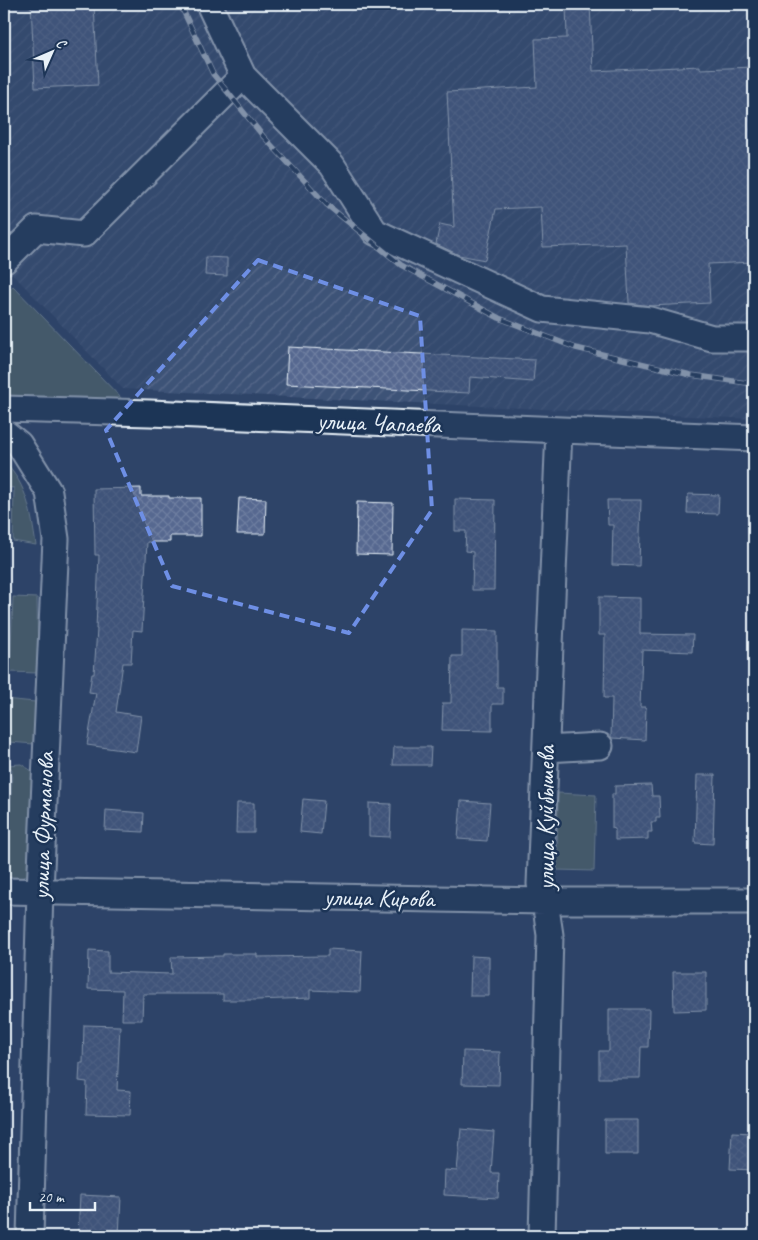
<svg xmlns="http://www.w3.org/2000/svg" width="758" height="1240" font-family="Caveat,sans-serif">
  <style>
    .industrial { fill: url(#industrial-furrows) }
    .green { fill: #5f736e; stroke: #a4b2b3 }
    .building { fill: url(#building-cross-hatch); stroke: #e8f1f8 }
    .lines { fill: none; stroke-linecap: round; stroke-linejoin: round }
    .minor-casing { stroke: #e8f1f8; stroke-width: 29 }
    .minor { stroke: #1d3557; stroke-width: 25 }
    .rail-casing { stroke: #e8f1f8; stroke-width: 5.5 }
    .rail { stroke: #1d3557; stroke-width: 4; stroke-dasharray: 11; stroke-linecap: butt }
    .marked { fill: none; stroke: #6e8fe5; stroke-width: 4; stroke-dasharray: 10 6; stroke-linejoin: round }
    .labels { text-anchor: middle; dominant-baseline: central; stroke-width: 5; stroke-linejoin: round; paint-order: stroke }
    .street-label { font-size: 25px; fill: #e8f1f8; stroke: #1d3557 }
  </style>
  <defs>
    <pattern id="industrial-furrows" width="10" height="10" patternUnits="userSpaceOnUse" patternTransform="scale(1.25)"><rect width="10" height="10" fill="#3d5277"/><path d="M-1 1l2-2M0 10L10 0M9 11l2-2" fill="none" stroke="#596b8b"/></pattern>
    <pattern id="building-cross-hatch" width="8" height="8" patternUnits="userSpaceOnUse" patternTransform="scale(1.25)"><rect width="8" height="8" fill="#566890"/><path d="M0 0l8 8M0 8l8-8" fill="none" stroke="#6e7ea0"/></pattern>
  </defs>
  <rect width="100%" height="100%" fill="#2e4468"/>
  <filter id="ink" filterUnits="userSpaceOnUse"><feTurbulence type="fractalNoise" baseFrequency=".02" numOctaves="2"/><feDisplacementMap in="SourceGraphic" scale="10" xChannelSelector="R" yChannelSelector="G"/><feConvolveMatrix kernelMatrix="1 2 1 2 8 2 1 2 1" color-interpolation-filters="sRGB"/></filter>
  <g filter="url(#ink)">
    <path class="industrial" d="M4 4H754V419L123 389 4 265Z"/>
    <path class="green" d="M13 286 125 402 26 401 4 393V295Z
      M4 462C28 485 31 514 36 545L13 541 14 488 4 487Z
      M13 597 37 598 38 673 10 672Z
      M4 699 35 702 34 744 9 742 4 737Z
      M21 764 35 773 32 870 22 879 4 880V849H9L12 769 7 765Z
      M558 793 596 795 594 871 557 870Z"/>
    <path class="building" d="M31 4H94L98 85 35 88Z
      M566 4H590L593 71 700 66V69L754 67V262L708 264 710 303 650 306 629 303 626 244 543 247 541 207 496 209 485 260 459 255 436 244 440 224 454 227 447 92 537 87 535 39 567 38Z
      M206 257 227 258V276L205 275Z
      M288 347 535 360 533 382 470 377 469 393 286 384Z
      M141 488V496H169V498H201V536H170V542H147L142 631 133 630 131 663H123L116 712 141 716 136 752 87 745 96 693 89 692 92 674H94L97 629H96L99 555H95L94 489Z
      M688 494 719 495 718 514 687 513Z
      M239 498 266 499 265 534H237Z
      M455 499 495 500 494 590H472L473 552 465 551 466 531H455Z
      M607 500H641L639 566 612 565 613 525H608Z
      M357 502 393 503 392 555 356 554Z
      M599 597 640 598V634L693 635 692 652 642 650 640 707H646L645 740 612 738 611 737 612 698H604L605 635H599Z
      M462 630 497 631V687H503V704H492V731L442 730 443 703H451L452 656H462Z
      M394 747H431L430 765H393Z
      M697 775H715L713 844 695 843Z
      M651 785 652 796H659L660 818H656V822H651L652 832H648V839L615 840V829L612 828V794H615V786Z
      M303 799 324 801 321 834 300 832Z
      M461 801 490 803 487 841 458 839Z
      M237 803H254V833H236Z
      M369 803 391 804 390 837 369 836Z
      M106 810 144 813 143 832 105 830Z
      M328 949 362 951 360 992 310 990V998L257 1000H223V994H143L142 1020H122L123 990 88 989 89 950 108 951V972L172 974 171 957 223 956V954H257V957L328 956Z
      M471 956 489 957V996H470Z
      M673 972H706V1010L674 1011Z
      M609 1009H649L648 1047H641L640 1078H599V1051H609Z
      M84 1025 120 1026 117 1090 131 1091 130 1115 86 1114 87 1082 79 1081 80 1063H83Z
      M463 1051 500 1052 499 1085 462 1084Z
      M605 1120H638V1154H605Z
      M461 1129 494 1132 491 1173H499L498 1198 444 1195 445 1170 457 1171Z
      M732 1132 754 1133V1170L730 1169Z
      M80 1195 121 1197 119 1236H78Z"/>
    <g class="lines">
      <defs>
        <path id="minor" d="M243 76 332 165 375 232 542 309 650 320 712 338H754
          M4 261 36 229 84 234 243 76 209 4
          M4 409 150 413 754 438
          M4 432 19 444 49 492 56 539 40 891 30 1236
          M546 749 600 746
          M4 891 545 901H754
          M542 1236 550 935 545 901 540 884 559 430"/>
      </defs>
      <use href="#minor" class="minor-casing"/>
      <use href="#minor" class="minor"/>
      <defs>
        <path id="rail" d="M180 4 213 74 263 136 326 204 401 265 499 318 576 348 691 375 754 384"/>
      </defs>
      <use href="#rail" class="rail-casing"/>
      <use href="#rail" class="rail"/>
    </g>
  </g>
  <path d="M0 0H758V1240H0ZM258 260 420 316 432 510 349 633 172 586 106 430Z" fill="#2e4468" fill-opacity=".55" fill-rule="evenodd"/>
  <path class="marked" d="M258 260 420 316 432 510 349 633 172 586 106 430Z"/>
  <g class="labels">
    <g class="street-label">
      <text transform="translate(379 423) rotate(2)">улица Чапаева</text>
      <text transform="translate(546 818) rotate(-90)">улица Куйбышева</text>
      <text transform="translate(43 826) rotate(-88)">улица Фурманова</text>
      <text transform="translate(379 898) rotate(1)">улица Кирова</text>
    </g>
  </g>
  <rect width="758" height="1240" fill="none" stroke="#1d3557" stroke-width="20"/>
  <rect x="10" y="10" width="738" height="1220" fill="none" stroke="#e8f1f8" stroke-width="2" filter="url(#ink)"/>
  <g transform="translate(52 52) rotate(45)" stroke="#1d3557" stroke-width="4" paint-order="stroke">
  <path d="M0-4L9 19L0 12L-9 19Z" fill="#e8f1f8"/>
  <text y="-8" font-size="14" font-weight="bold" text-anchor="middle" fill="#e8f1f8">С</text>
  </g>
  <path d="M30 1202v8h65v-8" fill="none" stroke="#e8f1f8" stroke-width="2.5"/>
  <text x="38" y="1202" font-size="15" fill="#e8f1f8" stroke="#1d3557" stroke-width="4" paint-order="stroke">20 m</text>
</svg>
